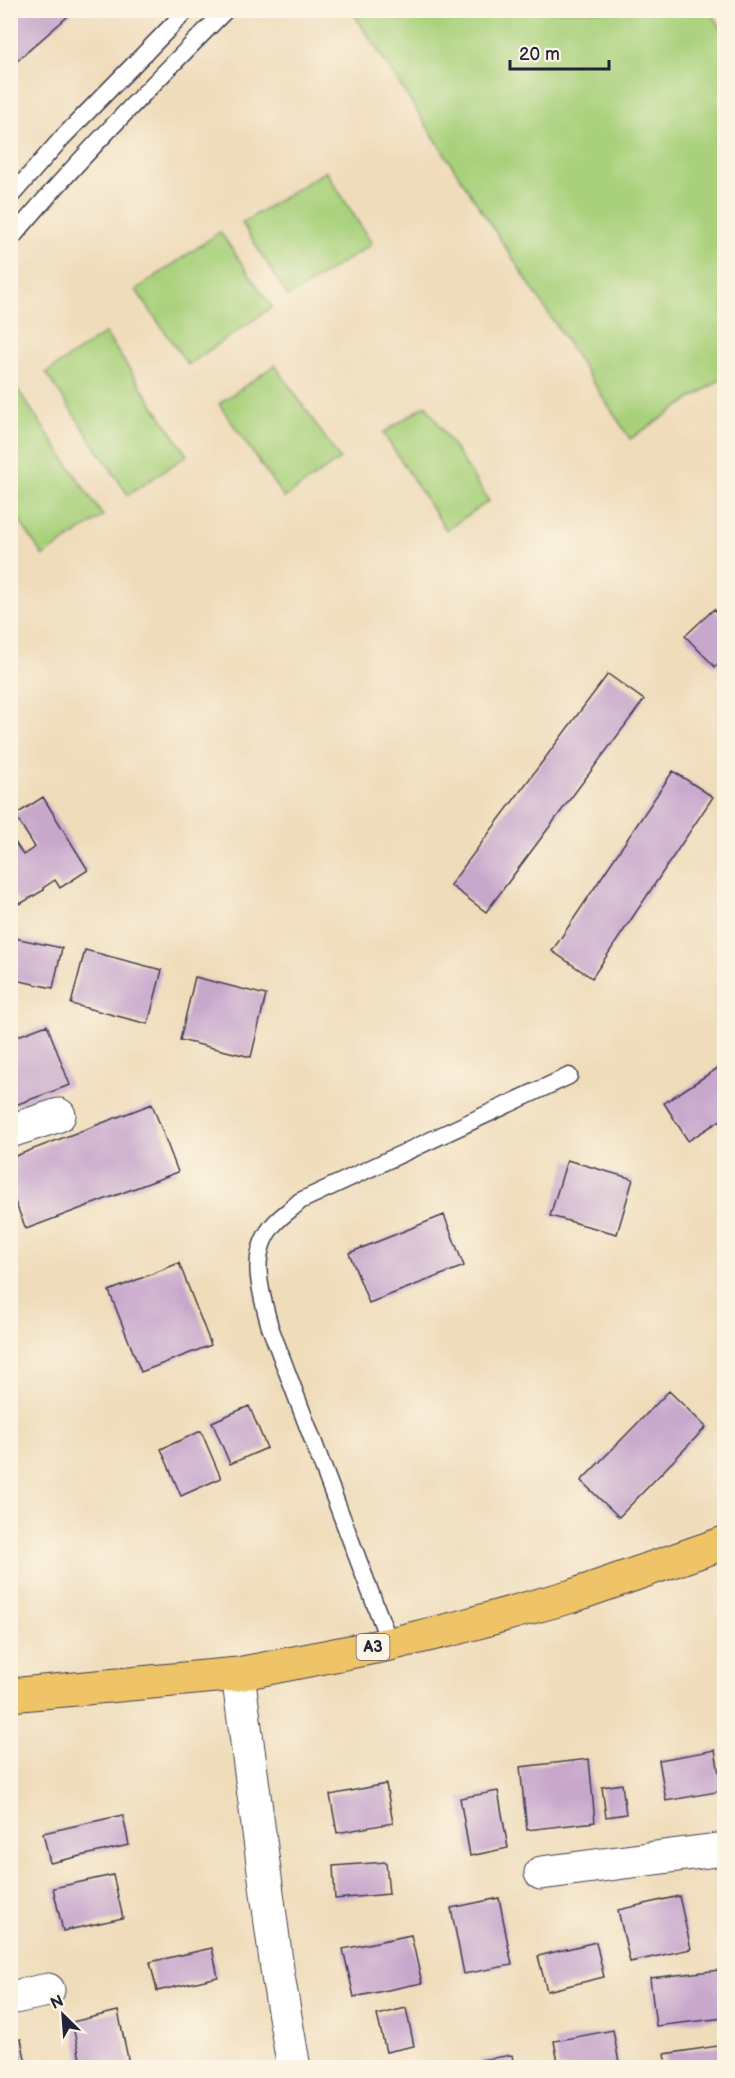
<svg xmlns="http://www.w3.org/2000/svg" width="735" height="2078" font-family="'Balsamiq Sans',sans-serif">
  <style>
    .green { fill: #a9d17b; stroke: #667a5b; stroke-width: 1.5 }
    .building { fill: #c7a7cc }
    .lines { fill: none; stroke-linecap: round; stroke-linejoin: round }
    .lane-casing { stroke: #413e4e; stroke-width: 19 }
    .street-casing { stroke: #413e4e; stroke-width: 35 }
    .highway-casing { stroke: #413e4e; stroke-width: 35 }
    .lane { stroke: #fff; stroke-width: 16 }
    .street { stroke: #fff; stroke-width: 33 }
    .highway { stroke: #efc469; stroke-width: 33 }
    .labels { text-anchor: middle; dominant-baseline: central; stroke-width: 4.5; stroke-linejoin: round; paint-order: stroke }
    .shield { fill: #fcf5e5; stroke: #63616e; stroke-width: 1.5 }
    .shield-label { font-size: 16px; font-weight: bold; fill: #22223b }
  </style>
  <rect width="100%" height="100%" fill="#fcf5e5"/>
  <filter id="ink" filterUnits="userSpaceOnUse"><feTurbulence type="fractalNoise" baseFrequency=".0167" numOctaves="2"/><feDisplacementMap in="SourceGraphic" scale="12" xChannelSelector="R" yChannelSelector="G"/><feConvolveMatrix kernelMatrix="1 2 1 2 8 2 1 2 1" color-interpolation-filters="sRGB"/></filter>
  <filter id="wash" filterUnits="userSpaceOnUse"><feTurbulence type="fractalNoise" baseFrequency=".008" numOctaves="4" result="noise"/><feDisplacementMap in="SourceGraphic" scale="24" xChannelSelector="R" yChannelSelector="G"/><feGaussianBlur stdDeviation="1.35" result="paint"/><feColorMatrix in="noise" values="0 0 0 0 0 0 0 0 0 0 0 0 0 0 0 0 0 1.4 0 .05"/><feComposite in="paint" operator="in"/></filter>
  <g filter="url(#wash)">
    <rect width="100%" height="100%" fill="#efdcba"/>
    <path class="green" d="M352 11H710L724 32V377L630 439Z
      M326 171 372 244 288 297 242 223Z
      M220 232 272 307 188 365 136 290Z
      M105 333 187 455 128 495 46 373Z
      M275 365 340 459 284 498 219 404Z
      M18 390 103 516 43 556 11 508V395Z
      M426 405 489 501 446 530 383 433Z"/>
    <g id="blocks">
      <path class="building" d="M10 10H75L10 67Z
        M714 609 724 620V658L715 667 685 636Z
        M608 674 644 700 486 912 450 885Z
        M673 771 713 797 592 978 552 951Z
        M43 797 88 870 60 888 55 880 43 888 44 890 20 904 10 889V834L23 855 35 847 15 815Z
        M10 937 62 948 53 988 10 979Z
        M85 950 162 970 148 1024 71 1004Z
        M195 977 266 995 251 1057 180 1040Z
        M47 1025 70 1085 10 1107V1039Z
        M724 1064V1118L688 1141 664 1103Z
        M152 1104 178 1172 26 1229 10 1189V1158Z
        M567 1160 633 1179 617 1234 550 1216Z
        M444 1215 464 1266 369 1303 349 1253Z
        M179 1263 211 1345 141 1372 109 1291Z
        M669 1391 706 1427 619 1517 581 1481Z
        M249 1406 267 1448 230 1464 212 1422Z
        M201 1431 221 1478 181 1496 161 1449Z
        M715 1750 722 1791 666 1801 659 1760Z
        M589 1759 595 1822 527 1830 520 1767Z
        M386 1784 393 1823 337 1833 330 1795Z
        M622 1784 626 1814 606 1817 602 1787Z
        M498 1791 508 1848 470 1856 460 1798Z
        M123 1815 129 1845 50 1863 43 1833Z
        M386 1862 389 1894 335 1899 333 1866Z
        M113 1875 123 1918 63 1931 53 1888Z
        M679 1896 691 1949 630 1962 618 1910Z
        M499 1898 512 1965 464 1974 451 1908Z
        M411 1935 422 1983 354 1997 343 1949Z
        M596 1942 604 1977 547 1991 538 1956Z
        M212 1948 218 1977 157 1991 150 1962Z
        M720 1970 724 2018 656 2026 650 1978Z
        M406 2008 414 2046 386 2052 377 2015Z
        M118 2011 130 2068H82L72 2022Z
        M613 2030 620 2068H559L554 2041Z
        M21 2039 27 2068H10V2042Z
        M724 2045V2068H667L665 2054Z
        M512 2055 514 2068H482L480 2060Z"/>
    </g>
  </g>
  <g filter="url(#ink)">
    <use href="#blocks" fill-opacity="0" stroke="#413e4e" stroke-width="1.5"/>
    <g class="lines">
      <defs>
        <path id="lane" d="M10 197 62 138 187 10
          M10 240C78 159 152 85 226 10
          M390 1644 270 1327C261 1293 247 1253 275 1223 282 1215 292 1209 300 1201L569 1076"/>
        <path id="street" d="M10 1131 59 1115
          M238 1674 278 1976 294 2068
          M541 1873 724 1849
          M10 1998 48 1990"/>
        <path id="highway" d="M10 1695 238 1674 390 1644 453 1629 572 1596 724 1543"/>
      </defs>
      <use href="#lane" class="lane-casing"/>
      <use href="#street" class="street-casing"/>
      <use href="#highway" class="highway-casing"/>
      <use href="#lane" class="lane"/>
      <use href="#street" class="street"/>
      <use href="#highway" class="highway"/>
    </g>
  </g>
  <g class="labels">
    <rect class="shield" x="356.5" y="1634" width="33" height="26" rx="4.5"/>
    <g class="shield-label">
      <text x="373" y="1647">A3</text>
    </g>
  </g>
  <rect width="735" height="2078" fill="none" stroke="#fcf5e5" stroke-width="36"/>
  <g transform="translate(63 2015) rotate(335)" stroke="#fcf5e5" stroke-width="4.5" paint-order="stroke">
  <path d="M0-4.5L10 22L0 15L-10 22Z" fill="#22223b"/>
  <text y="-9" font-size="16" font-weight="bold" text-anchor="middle" fill="#22223b">N</text>
  </g>
  <path d="M510 60v9h99v-9" fill="none" stroke="#22223b" stroke-width="3"/>
  <text x="519" y="60" font-size="18" fill="#22223b" stroke="#fcf5e5" stroke-width="4.5" paint-order="stroke">20 m</text>
</svg>
